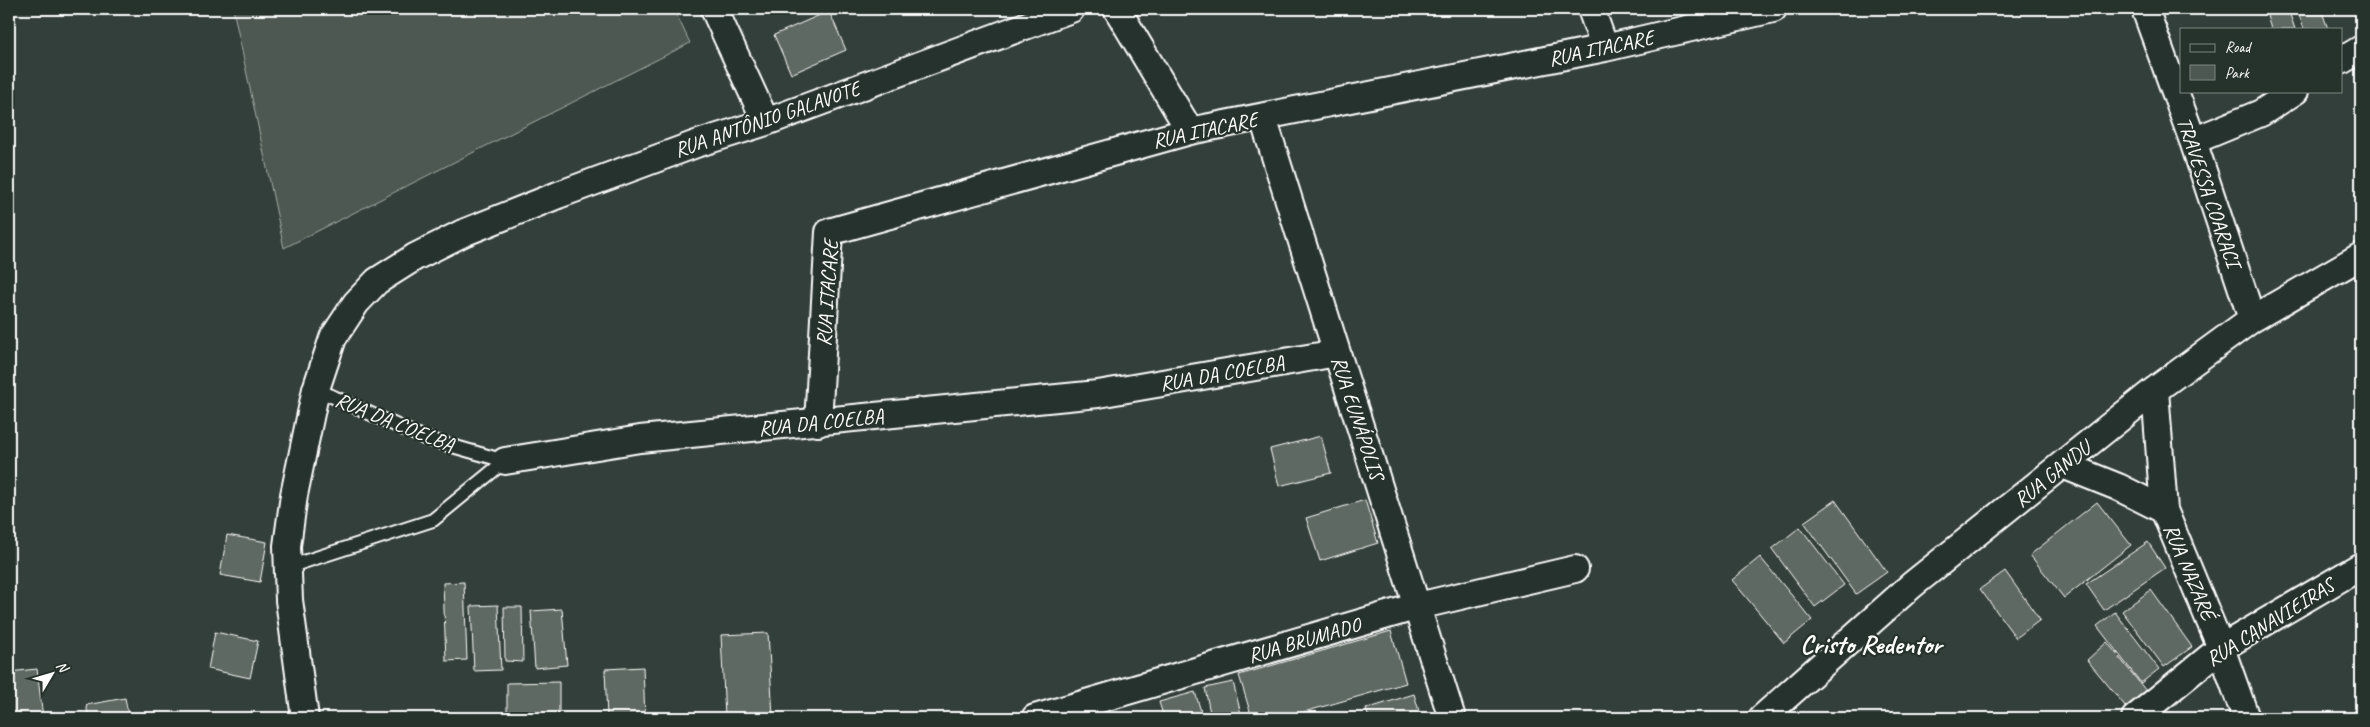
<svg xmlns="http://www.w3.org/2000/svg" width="2370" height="727" font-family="Caveat,sans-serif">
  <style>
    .green { fill: #4d5853; stroke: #a6aca9 }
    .building { fill: #5f6964; stroke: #fff }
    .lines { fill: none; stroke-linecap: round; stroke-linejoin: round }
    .service-casing { stroke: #fff; stroke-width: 16 }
    .minor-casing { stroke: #fff; stroke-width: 30 }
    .service { stroke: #26332d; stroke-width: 12 }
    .minor { stroke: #26332d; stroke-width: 26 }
    .labels { text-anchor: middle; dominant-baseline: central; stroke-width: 4.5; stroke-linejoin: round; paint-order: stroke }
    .street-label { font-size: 21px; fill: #fff; stroke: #26332d }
    .district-label { font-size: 26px; font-weight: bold; fill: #fff; stroke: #26332d }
  </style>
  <rect width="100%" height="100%" fill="#333f3a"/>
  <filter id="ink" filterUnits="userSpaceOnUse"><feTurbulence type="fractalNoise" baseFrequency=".02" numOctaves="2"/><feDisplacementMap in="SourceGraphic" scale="10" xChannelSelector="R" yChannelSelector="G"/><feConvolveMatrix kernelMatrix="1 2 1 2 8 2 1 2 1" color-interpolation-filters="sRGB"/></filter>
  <g filter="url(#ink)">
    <path class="green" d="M233 9H674L690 43 284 248Z"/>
    <path class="building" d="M2265 9H2288L2295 29H2271Z
      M2297 9H2321L2328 29H2304Z
      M829 11 846 50 791 74 774 35Z
      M1321 436 1331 473 1279 486 1270 449Z
      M1365 500 1378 543 1320 561 1306 518Z
      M1835 500 1887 572 1856 594 1804 522Z
      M2097 502 2131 545 2064 598 2030 555Z
      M1800 527 1844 585 1815 607 1772 549Z
      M227 535 267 542 260 582 220 575Z
      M2148 542 2165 568 2104 610 2086 584Z
      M1760 557 1812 620 1784 643 1732 580Z
      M2005 571 2040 620 2016 638 1980 589Z
      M464 582 467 660 446 661 443 583Z
      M2151 590 2192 647 2164 667 2122 611Z
      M498 605 501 670 474 671 471 606Z
      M504 607H522L523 662 505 661Z
      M562 609 567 665 535 668 531 611Z
      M2115 612 2159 669 2141 683 2097 626Z
      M1391 631 1406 683 1283 718H1252L1239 675Z
      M215 632 258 641 250 678 208 669Z
      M768 633 773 716 725 718 721 635Z
      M2107 642 2146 691 2126 707 2087 660Z
      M643 667 645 718H607L605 669Z
      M37 669 43 718H9V672Z
      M559 682V718H507V683Z
      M1233 682 1242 718H1211L1205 688Z
      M1195 692 1203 718H1164L1159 702Z
      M1414 694 1421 718H1369L1366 709Z
      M125 698 129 718H89L86 705Z"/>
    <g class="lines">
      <defs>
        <path id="service" d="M316 389 424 438 505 461
          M288 567 433 520 505 461"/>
        <path id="minor" d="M714 9 766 122
          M1117 9 1190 131
          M1591 9 1605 48
          M2145 9 2193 141 2252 319
          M2341 61 2361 49
          M1263 118 1452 718
          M2193 141 2261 113 2295 91
          M2155 390 2164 510 2221 648 2246 718
          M818 423 829 232 1190 131 1605 48 1773 9
          M505 461 640 439 1098 394 1337 353
          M2063 465 2118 487 2164 510
          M305 718 289 600 287 546 294 495 316 389 333 338 356 303 377 281 415 257 463 233 558 195 696 144 766 122 1071 9
          M1035 718 1418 606 1575 569
          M1762 718 1912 585 2155 390 2252 319 2361 256
          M2135 718 2221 648 2361 566"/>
      </defs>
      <use href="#service" class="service-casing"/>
      <use href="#minor" class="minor-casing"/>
      <use href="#service" class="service"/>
      <use href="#minor" class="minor"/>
    </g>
  </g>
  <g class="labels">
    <g class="street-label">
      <text transform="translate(1601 48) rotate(-12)">RUA ITACARE</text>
      <text transform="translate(767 119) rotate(-19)">RUA ANTÔNIO GALAVOTE</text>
      <text transform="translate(1205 130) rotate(-12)">RUA ITACARE</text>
      <text transform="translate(2209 192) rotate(71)">TRAVESSA COARACI</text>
      <text transform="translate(827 293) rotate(-86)">RUA ITACARE</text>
      <text transform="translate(1222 373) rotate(-10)">RUA DA COELBA</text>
      <text transform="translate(1358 418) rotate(72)">RUA EUNÁPOLIS</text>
      <text transform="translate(395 422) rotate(22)">RUA DA COELBA</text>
      <text transform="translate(821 422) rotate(-6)">RUA DA COELBA</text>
      <text transform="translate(2052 474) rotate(-39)">RUA GANDU</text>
      <text transform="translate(2190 572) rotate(67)">RUA NAZARÉ</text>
      <text transform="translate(2270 622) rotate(-32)">RUA CANAVIEIRAS</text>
      <text transform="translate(1304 640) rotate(-16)">RUA BRUMADO</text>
    </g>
    <g class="district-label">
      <text x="1871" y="644">Cristo Redentor</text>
    </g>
  </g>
  <rect width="2370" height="727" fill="none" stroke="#26332d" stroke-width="30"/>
  <rect x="15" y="15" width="2340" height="697" fill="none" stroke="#fff" stroke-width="2" filter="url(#ink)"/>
  <rect x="2180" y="28" width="162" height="65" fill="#26332d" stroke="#7d8581"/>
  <rect x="2190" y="44" width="25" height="8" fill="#26332d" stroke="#7d8581"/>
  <text x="2225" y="52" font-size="15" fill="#ffffff">Road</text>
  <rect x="2190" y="65" width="25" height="15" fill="#4d5853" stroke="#7d8581"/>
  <text x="2225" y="78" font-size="15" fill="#ffffff">Park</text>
  <g transform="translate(52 674) rotate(52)" stroke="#26332d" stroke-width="4" paint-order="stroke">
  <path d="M0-4L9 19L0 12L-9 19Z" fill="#ffffff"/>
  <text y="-8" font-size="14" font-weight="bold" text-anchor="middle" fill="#ffffff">N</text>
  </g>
</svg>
